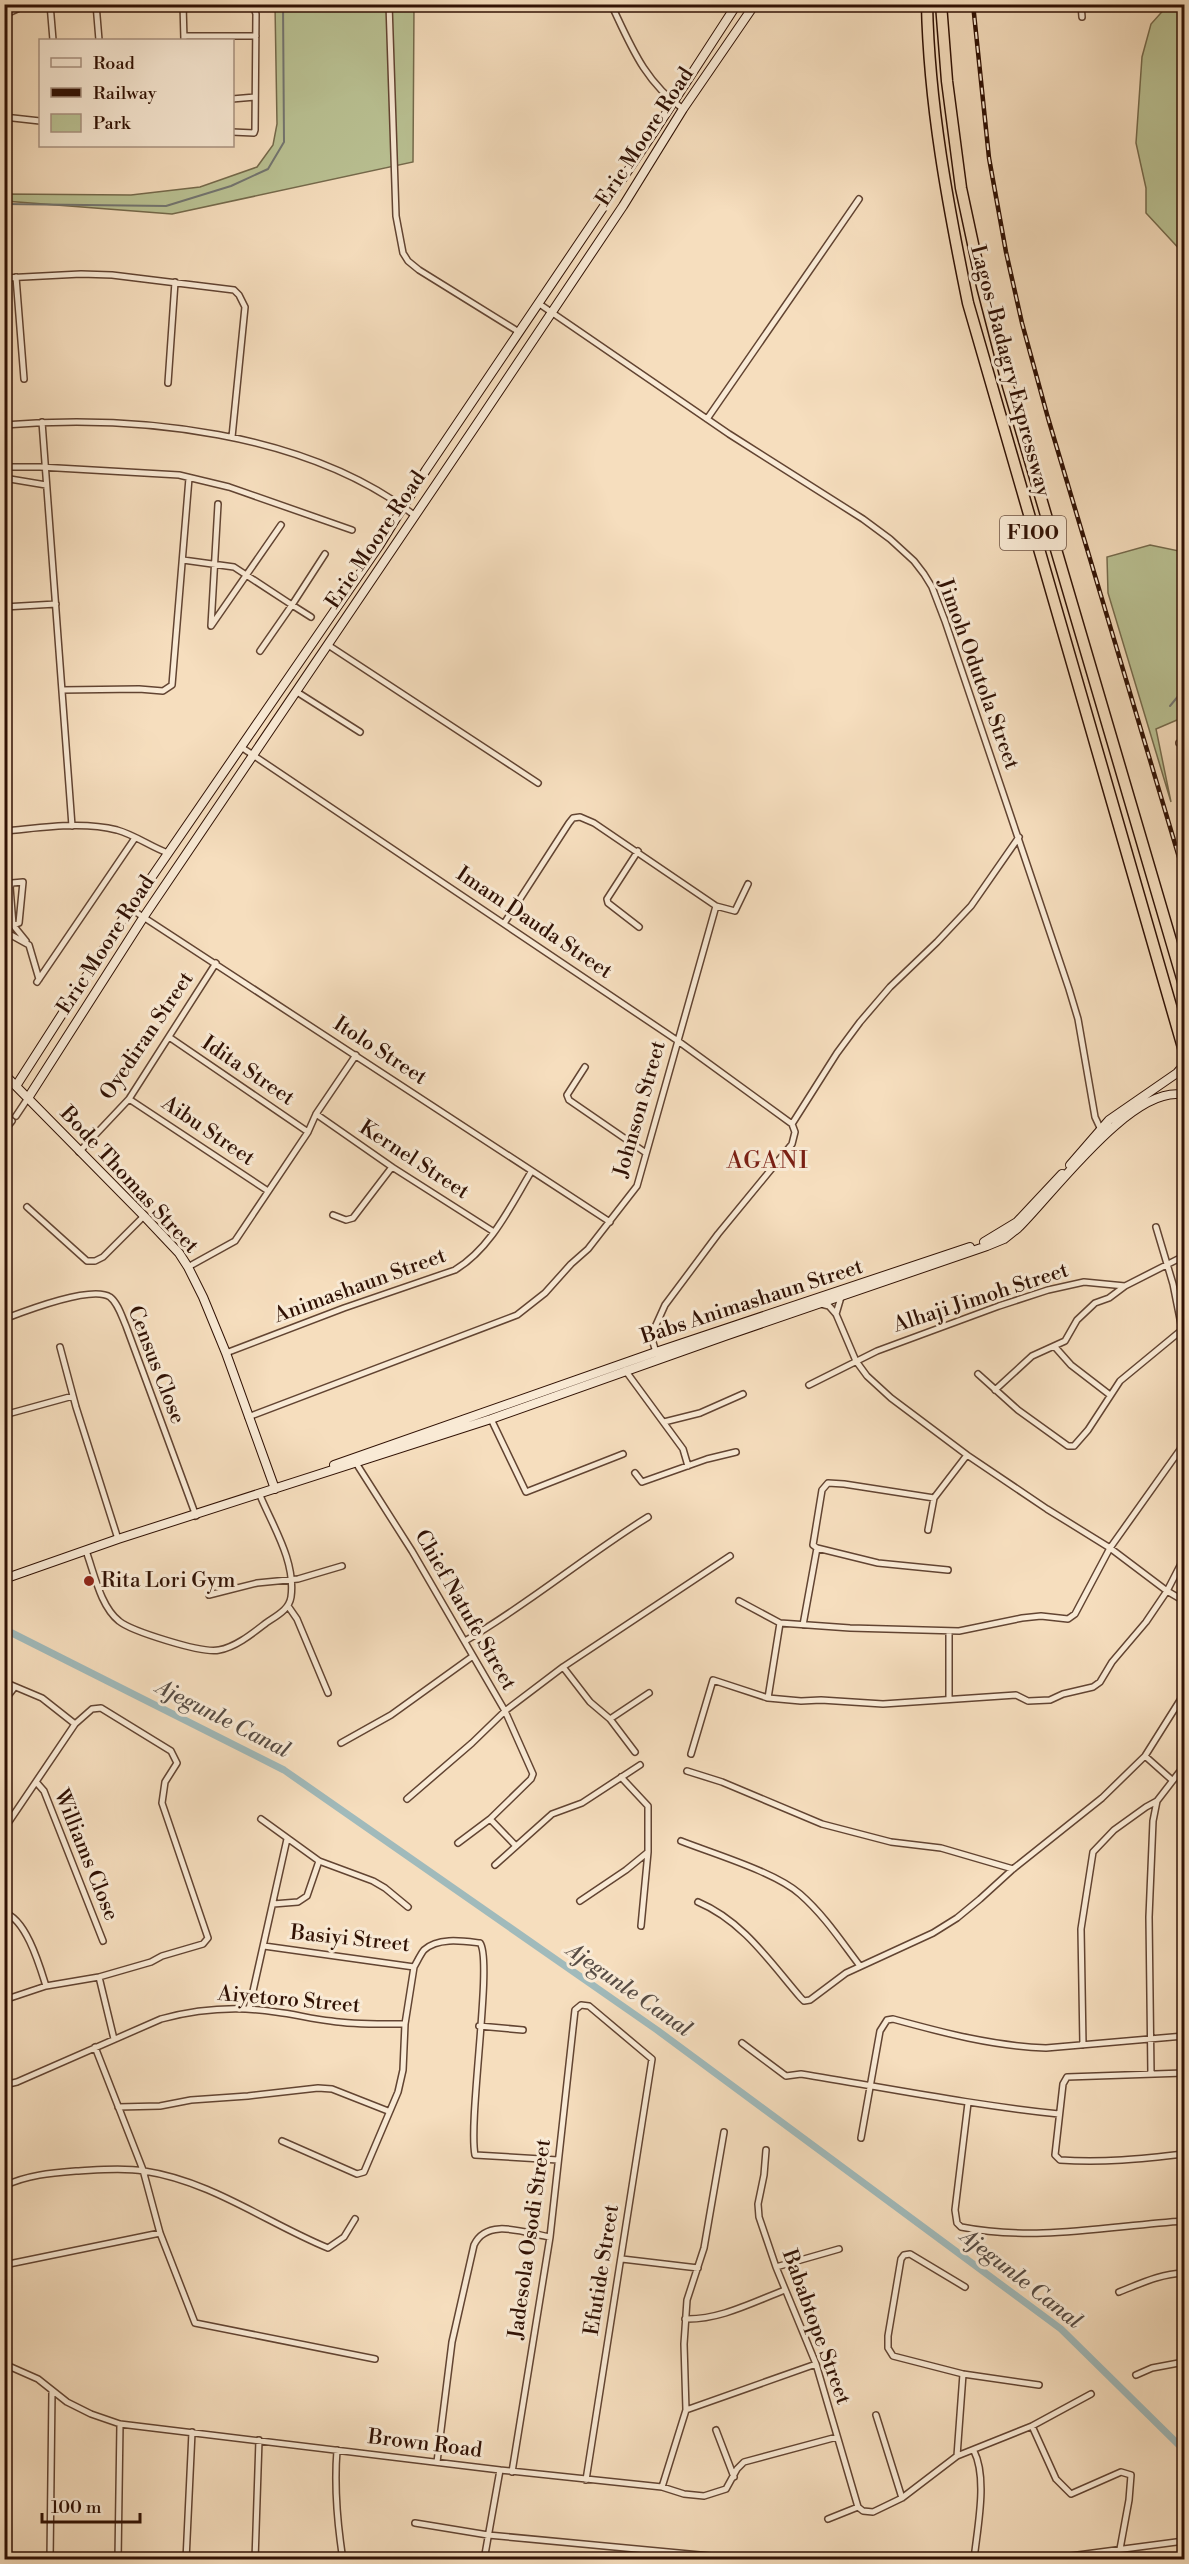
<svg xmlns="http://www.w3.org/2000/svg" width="1189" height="2564" font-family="'Libre Bodoni',serif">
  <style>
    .green { fill: #bac294; stroke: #756a4c; stroke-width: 1.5 }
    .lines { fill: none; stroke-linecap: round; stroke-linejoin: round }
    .stream { stroke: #737672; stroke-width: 2 }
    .canal { stroke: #a0babb; stroke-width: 7 }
    .street-casing { stroke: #624432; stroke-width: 8 }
    .secondary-casing { stroke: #301104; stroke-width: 10 }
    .highway-casing { stroke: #301104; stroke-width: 13 }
    .street { stroke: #f9ead5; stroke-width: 5 }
    .secondary { stroke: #f9ead5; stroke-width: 8 }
    .highway { stroke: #f6debe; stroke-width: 10 }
    .rail-casing { stroke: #301104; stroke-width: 4.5 }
    .rail { stroke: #f9ead5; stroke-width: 2; stroke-dasharray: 7; stroke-linecap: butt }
    .poi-dot { fill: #8f2418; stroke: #f9ead5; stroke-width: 2 }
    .labels { text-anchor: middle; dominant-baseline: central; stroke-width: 6; stroke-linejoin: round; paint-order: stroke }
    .shield { fill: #f9ead5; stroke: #6c5243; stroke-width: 1.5 }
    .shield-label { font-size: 20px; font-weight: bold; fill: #301104 }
    .street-label { font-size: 21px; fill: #301104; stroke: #f9ead5 }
    .poi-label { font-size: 21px; fill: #301104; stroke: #f9ead5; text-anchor: start }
    .water-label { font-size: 22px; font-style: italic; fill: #574c44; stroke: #f9ead5 }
    .quarter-label { font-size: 24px; letter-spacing: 1.5px; fill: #7a1f14; stroke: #f9ead5 }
  </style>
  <rect width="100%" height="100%" fill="#f6debe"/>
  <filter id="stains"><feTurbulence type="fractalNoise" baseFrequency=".00333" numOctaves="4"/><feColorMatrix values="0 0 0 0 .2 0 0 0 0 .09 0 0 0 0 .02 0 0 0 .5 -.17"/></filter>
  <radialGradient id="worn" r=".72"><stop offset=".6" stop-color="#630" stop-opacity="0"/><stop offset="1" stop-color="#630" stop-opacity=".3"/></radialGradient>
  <path class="green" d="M275 5H414L413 162 172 214 5 201 4 194 131 195 200 187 257 167 273 145 277 124Z
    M1168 5H1184V254L1146 213V188L1136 143 1142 57 1151 24Z
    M1150 545 1184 552V717L1156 729 1171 802 1108 593 1107 557Z"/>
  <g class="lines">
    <path class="stream" d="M4 204 166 206 231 186 268 169 284 142 283 4
      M1170 706 1184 689"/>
    <path class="canal" d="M4 1629 284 1770 657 2030 1061 2329 1184 2450"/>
    <defs>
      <path id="street" d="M50 4 53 40
        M96 4 99 40
        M183 4 184 40
        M389 4 396 216 403 253 408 261 419 270 519 332
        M611 4C631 46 644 81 683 109
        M1081 4 1082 17
        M4 15 28 4
        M184 36H256
        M232 99 255 97
        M4 117 40 121
        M232 132 254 133 255 130 256 14 254 8 250 4
        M16 277 24 379
        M4 278 81 274 112 275 234 290 239 295 245 307 232 437
        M538 303 729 434 863 519 890 539 914 561 924 574 932 587 945 621 1069 989 1078 1019 1095 1117 1102 1132
        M168 383 175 282
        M707 419 859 199
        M42 422 72 826
        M4 425C137 414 306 432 414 515
        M4 467H40L179 475 229 487 352 530
        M4 478 46 485
        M218 504 211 626 281 525
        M183 560 234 567 292 605 325 554
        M4 607 56 604
        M328 645 538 783
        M260 651 292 605 311 617
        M62 690 139 689 163 691 172 685 189 478
        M297 692 360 732
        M4 720 8 751 4 763
        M1179 743H1184
        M241 747 678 1041 792 1124
        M4 831C41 828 81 821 117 830 135 835 151 847 168 853
        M638 851 607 899 608 903 639 927
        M23 882 19 923 13 925 10 887 12 883Z
        M131 909 610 1222
        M505 922 569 823 573 818 580 817 594 823 716 906 735 911 748 884
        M13 925 26 941
        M4 935H11L29 945 39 979
        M37 982 135 838
        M169 1037 308 1132
        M585 1067 567 1095 569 1100 646 1153
        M129 1099 268 1191
        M316 1114 392 1167 494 1232
        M16 1116 28 1098
        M4 1131 12 1121
        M79 1152 129 1099 216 963
        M27 1207 87 1261H95L103 1257 144 1216
        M333 1215 346 1220 353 1218 392 1167
        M1156 1227 1173 1284 1184 1339
        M188 1267 235 1241 308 1132 316 1114 356 1055
        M821 1304 829 1306 836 1314 856 1361 867 1376 891 1398 967 1455 1047 1509 1110 1548 1167 1591 1184 1601
        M836 1314 841 1297
        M4 1319C25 1311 92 1285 110 1297 118 1303 122 1317 126 1326L196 1516
        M60 1347 76 1407 118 1539
        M1055 1347 1071 1365 1110 1395
        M656 1352 651 1336 665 1305 718 1234 792 1144 795 1132 792 1124 837 1053 860 1022 890 987 937 942 971 906 1019 837
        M226 1353 344 1308 455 1270C491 1248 510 1207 531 1172
        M625 1370 683 1449 688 1466
        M978 1374 1018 1410 1068 1446H1074L1088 1430 1120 1381 1183 1329
        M809 1385 877 1351 999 1306 1048 1290 1084 1282 1125 1286 1184 1256
        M995 1390 1032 1356 1065 1341 1077 1320 1095 1303 1109 1298 1125 1286
        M4 1415 73 1396
        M248 1417 517 1315 545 1293 571 1264 588 1249 637 1186 716 906
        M491 1419 526 1492 623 1454
        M664 1422 700 1413 743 1394
        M356 1463 412 1551 505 1711 533 1774 531 1779 490 1819 516 1846
        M635 1473 642 1482 707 1459 736 1452
        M928 1530 934 1498 967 1455
        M817 1548 813 1545 822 1490 828 1483 844 1484 934 1498
        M86 1551C94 1572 100 1606 119 1621 131 1631 203 1654 219 1650 236 1647 253 1633 266 1623 276 1616 289 1610 291 1597 296 1561 272 1525 259 1493
        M209 1595 257 1583 298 1579 342 1566
        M739 1601 780 1623 850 1628 959 1631 1022 1618 1041 1616 1068 1619 1075 1614 1110 1548 1184 1444
        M288 1606 297 1619 328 1693
        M803 1625 817 1548 878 1563 948 1570
        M949 1632V1699
        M465 1641C529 1604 585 1556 648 1517
        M563 1667 590 1702 610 1719 635 1752
        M4 1682 42 1698 75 1724
        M768 1698 780 1623
        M4 1701 14 1688
        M610 1719 649 1693
        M341 1743 391 1715 473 1656
        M691 1754 713 1680 768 1698 801 1701 821 1700 883 1704 1016 1695 1028 1701 1050 1700 1063 1694 1093 1687 1100 1682 1112 1662 1146 1622 1167 1591 1184 1558
        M1145 1756 1172 1780
        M687 1771 722 1782 822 1824 891 1842 941 1848 1013 1869
        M37 1783 44 1791 103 1941
        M407 1799 472 1743 505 1711 563 1667 730 1556
        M261 1819 319 1861 373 1881 385 1888 408 1907
        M4 1829 75 1724 92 1709 101 1708 171 1751 177 1763 165 1782 162 1803 208 1938 203 1944 162 1956 151 1962 99 1977 46 1986 4 2000
        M681 1841C714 1854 775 1872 800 1894 824 1915 841 1941 860 1966
        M458 1843 490 1819
        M495 1865 552 1814 582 1803 640 1765
        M580 1901 626 1870 648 1852V1806L621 1777
        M698 1902C743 1921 770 1962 801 1998L804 2001 810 2000 846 1973 933 1933 957 1918 980 1899 1013 1869 1102 1798 1145 1756 1184 1694
        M273 1904 298 1902 307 1896 319 1861
        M4 1913C26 1918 40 1967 46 1986
        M641 1926 648 1852
        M264 1946 414 1967C417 1962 420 1955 424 1950 438 1937 463 1941 480 1943 493 1960 468 2119 475 2155L558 2160
        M99 1977 114 2039
        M249 2009 287 1839
        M479 2026 523 2030
        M742 2043 786 2076 801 2074C887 2088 972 2105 1059 2114
        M1083 2045 1081 1929 1093 1852 1114 1830 1146 1807 1157 1801
        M95 2047 143 2170 160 2233 195 2323 375 2359
        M1184 2073 1067 2077 1063 2084 1055 2155 1060 2160C1102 2163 1142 2159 1184 2154
        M1151 2074 1149 1917 1153 1821 1157 1801 1184 1766
        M4 2085 17 2082 161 2019C198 2009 238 2006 276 2012 294 2014 312 2019 331 2021 355 2025 380 2024 405 2024
        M968 2103 955 2210 957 2223 961 2227C1038 2242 1108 2226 1184 2221
        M118 2107 160 2106 191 2100 248 2096 318 2088 332 2089 388 2111
        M861 2138 880 2031 887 2020 893 2019C944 2033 993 2046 1046 2048L1184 2036
        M282 2141 357 2174 364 2172 398 2092 403 2070 405 2024 414 1967
        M766 2150 764 2175 758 2204 759 2217 776 2267 816 2364 858 2507 863 2511 873 2512 902 2498 957 2456 1032 2426 1091 2394
        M4 2186C27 2175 51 2173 76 2171 97 2170 122 2167 144 2171 211 2181 267 2223 328 2248L344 2237 355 2219
        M622 2259 698 2268
        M4 2265 160 2233
        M776 2267 839 2249
        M965 2287 910 2254 904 2255 901 2259 888 2336V2348L893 2356 963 2374 1039 2385
        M1119 2292C1142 2283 1160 2274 1184 2273
        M685 2319C720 2320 753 2302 785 2290
        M4 2364 38 2379 67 2402 91 2414 120 2424 500 2470 662 2487 684 2494 704 2496 726 2489 737 2469 744 2462 837 2437
        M1136 2375 1152 2368 1184 2362
        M686 2410 816 2364
        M876 2415 902 2498
        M1032 2426 1056 2479 1071 2494 1121 2472 1131 2475 1129 2500 1120 2549
        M716 2430 734 2477
        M337 2450C334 2488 337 2522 343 2560
        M957 2456 963 2374
        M437 2462 452 2342 474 2245C487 2217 525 2233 550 2237
        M512 2472 550 2237 575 2010 581 2005 589 2006 652 2059 586 2480
        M662 2487 686 2410 684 2344 687 2300 704 2248 724 2132
        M828 2519 858 2507
        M415 2523 488 2535 753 2560
        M50 2560 52 2391
        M118 2560 120 2424
        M186 2560 192 2432
        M255 2560 259 2440
        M484 2560 500 2470
        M974 2560C977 2529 988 2479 974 2451
        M1040 2560 1184 2541"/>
      <path id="secondary" d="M4 1074 144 1216 179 1253 188 1267 203 1297 226 1353 275 1489
        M16 1086 125 916 379 546 426 470 654 132 737 4
        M28 1098 143 918 481 418 623 206 683 109 755 4
        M1070 1165 1109 1120 1177 1073 1183 1066 1184 1053
        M984 1242 1017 1222 1062 1174
        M334 1465 656 1352 970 1247
        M4 1579 118 1539 491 1419 725 1336 987 1246 1004 1239 1018 1228C1052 1195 1133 1083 1184 1095"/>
      <path id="highway" d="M927 4C929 105 948 205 968 303L1184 1051
        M941 4 947 81 961 188 982 286 1008 386 1184 985"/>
    </defs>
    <use href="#street" class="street-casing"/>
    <use href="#secondary" class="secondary-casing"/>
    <use href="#highway" class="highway-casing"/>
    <use href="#street" class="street"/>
    <use href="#secondary" class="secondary"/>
    <use href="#highway" class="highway"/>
    <defs>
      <path id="rail" d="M973 4 989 158 1006 252 1022 323 1048 418 1184 874"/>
    </defs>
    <use href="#rail" class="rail-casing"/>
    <use href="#rail" class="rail"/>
  </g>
  <circle class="poi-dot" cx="89" cy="1581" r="6"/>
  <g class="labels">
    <rect class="shield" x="1000" y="516" width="66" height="34" rx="4.5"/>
    <g class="shield-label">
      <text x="1033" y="533">F100</text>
    </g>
    <g class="street-label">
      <text transform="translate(645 137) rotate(-57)">Eric Moore Road</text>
      <text transform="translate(1010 371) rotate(75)">Lagos-Badagry Expressway</text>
      <text transform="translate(376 540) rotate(-56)">Eric Moore Road</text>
      <text transform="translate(978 674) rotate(70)">Jimoh Odutola Street</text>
      <text transform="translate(534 923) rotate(34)">Imam Dauda Street</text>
      <text transform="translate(106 945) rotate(-57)">Eric Moore Road</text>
      <text transform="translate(147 1036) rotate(-56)">Oyediran Street</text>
      <text transform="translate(380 1051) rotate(33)">Itolo Street</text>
      <text transform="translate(248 1071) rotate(34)">Idita Street</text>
      <text transform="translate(640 1109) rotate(-74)">Johnson Street</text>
      <text transform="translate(208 1131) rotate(34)">Aibu Street</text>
      <text transform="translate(414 1160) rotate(33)">Kernel Street</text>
      <text transform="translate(129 1180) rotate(47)">Bode Thomas Street</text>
      <text transform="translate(360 1286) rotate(-20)">Animashaun Street</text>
      <text transform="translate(981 1298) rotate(-18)">Alhaji Jimoh Street</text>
      <text transform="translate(752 1302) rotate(-18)">Babs Animashaun Street</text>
      <text transform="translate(156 1365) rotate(69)">Census Close</text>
      <text transform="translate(465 1610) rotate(60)">Chief Natufe Street</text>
      <text transform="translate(86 1855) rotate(68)">Williams Close</text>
      <text transform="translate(350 1939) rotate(6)">Basiyi Street</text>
      <text transform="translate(289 2000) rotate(5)">Aiyetoro Street</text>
      <text transform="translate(530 2239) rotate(-82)">Jadesola Osodi Street</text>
      <text transform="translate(602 2270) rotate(-81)">Efutide Street</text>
      <text transform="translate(816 2327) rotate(70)">Bababtope Street</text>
      <text transform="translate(425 2444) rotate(7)">Brown Road</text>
    </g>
    <g class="poi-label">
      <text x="101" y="1581">Rita Lori Gym</text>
    </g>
    <g class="water-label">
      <text transform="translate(223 1719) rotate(27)">Ajegunle Canal</text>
      <text transform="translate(629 1990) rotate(35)">Ajegunle Canal</text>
      <text transform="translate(1021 2279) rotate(38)">Ajegunle Canal</text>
    </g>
    <g class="quarter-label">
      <text x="768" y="1161">AGANI</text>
    </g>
  </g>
  <rect width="1189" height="2564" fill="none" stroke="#f6debe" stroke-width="24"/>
  <rect x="6" y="6" width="1177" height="2552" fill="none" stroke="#301104" stroke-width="3"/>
  <rect x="12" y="12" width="1165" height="2540" fill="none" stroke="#301104" stroke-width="1.5"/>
  <rect x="39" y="39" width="195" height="108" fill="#f9ead5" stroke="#a99381" stroke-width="1.5"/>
  <rect x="51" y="58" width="30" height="9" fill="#f9ead5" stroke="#a99381" stroke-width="1.5"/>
  <text x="93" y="69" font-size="18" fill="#301104">Road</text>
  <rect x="51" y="88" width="30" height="9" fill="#301104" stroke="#a99381" stroke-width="1.5"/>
  <text x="93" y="99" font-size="18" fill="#301104">Railway</text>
  <rect x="51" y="114" width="30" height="18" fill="#bac294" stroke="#a99381" stroke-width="1.5"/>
  <text x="93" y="129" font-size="18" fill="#301104">Park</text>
  <path d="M42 2513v9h98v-9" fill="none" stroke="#301104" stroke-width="3"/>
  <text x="51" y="2513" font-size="18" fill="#301104" stroke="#f9ead5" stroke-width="4.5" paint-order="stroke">100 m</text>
  <rect width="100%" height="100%" filter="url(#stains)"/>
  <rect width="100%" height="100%" fill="url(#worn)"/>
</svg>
